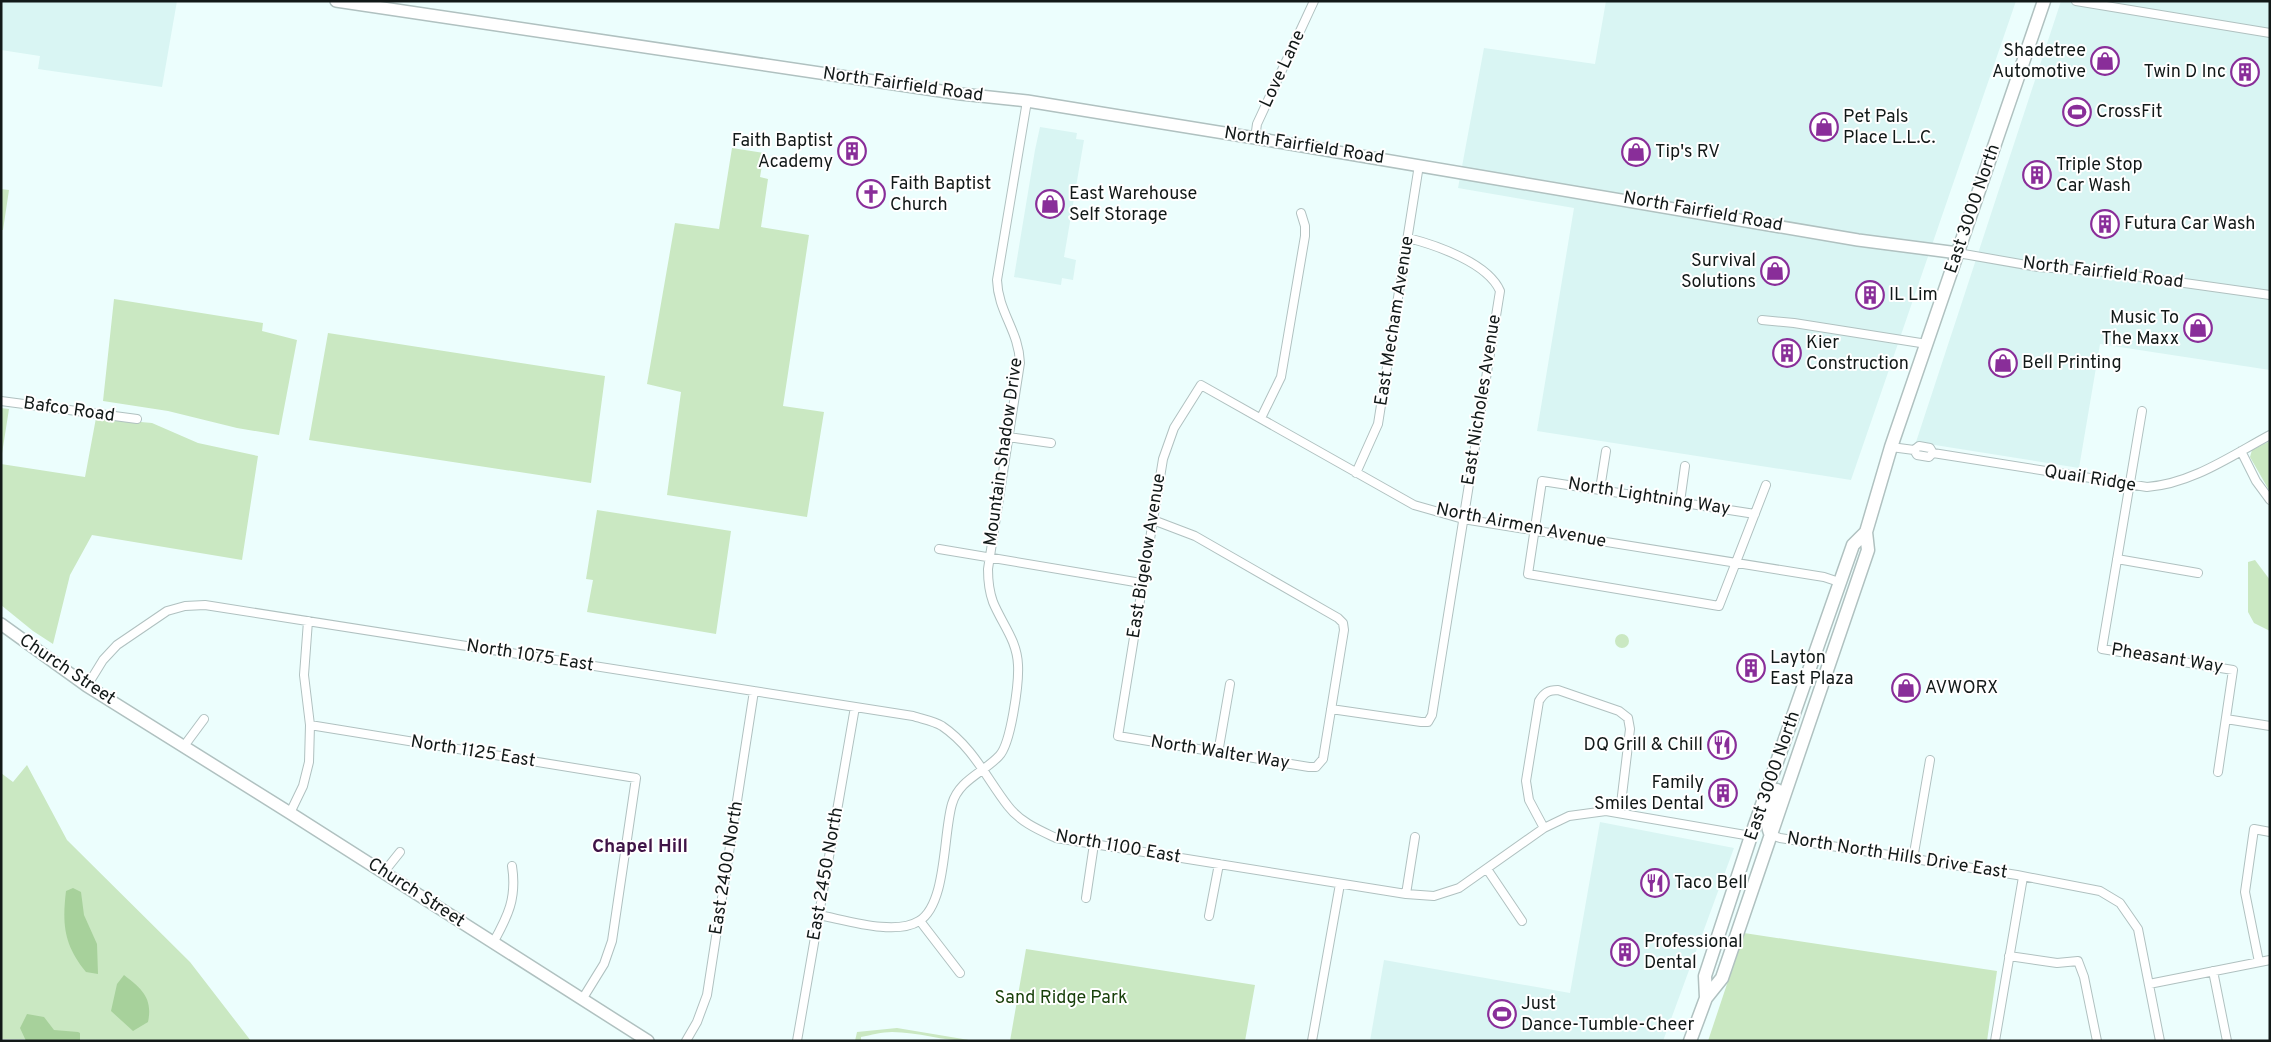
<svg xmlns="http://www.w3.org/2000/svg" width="2271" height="1042" font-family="Overpass,sans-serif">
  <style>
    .built { fill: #d9f5f3 }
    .green { fill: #cae8c2 }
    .forest { fill: #a7d19b }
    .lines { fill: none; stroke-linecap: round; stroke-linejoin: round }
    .street-casing { stroke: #b0c1c0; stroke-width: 10 }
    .secondary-casing { stroke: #b0c1c0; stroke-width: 14 }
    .primary-casing { stroke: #b0c1c0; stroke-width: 15 }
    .street { stroke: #fff; stroke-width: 8 }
    .secondary { stroke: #fff; stroke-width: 11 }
    .primary { stroke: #fff; stroke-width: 12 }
    .labels { text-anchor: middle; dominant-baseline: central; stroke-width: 4; stroke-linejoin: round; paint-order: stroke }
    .poi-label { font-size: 18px; fill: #121918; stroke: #fff; text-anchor: start }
    .street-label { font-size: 18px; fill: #121918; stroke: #fff }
    .park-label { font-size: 18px; fill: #173f09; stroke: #fff }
    .neighbourhood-label { font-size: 19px; font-weight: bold; fill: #3f1447; stroke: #fff }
  </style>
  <rect width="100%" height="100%" fill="#ecfefd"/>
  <path class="built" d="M1 1H177L162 87 38 69 40 56 1 50Z
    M1606 1H2016L1851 480 1537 431 1574 208 1458 188 1484 48 1595 64Z
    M2061 1H2270V370L2100 344 2079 468 1916 442Z
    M1040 127 1077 133 1076 139 1084 140 1064 257 1076 260 1073 280 1062 278 1061 285 1014 277 1035 150Z
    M1600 822 1734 848 1663 1041H1370L1384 960 1570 993Z"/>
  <path class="green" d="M732 148 764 153 760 177 768 179 761 227 809 235 783 406 824 412 807 517 667 495 681 392 647 384 675 223 719 229Z
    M1 189 9 190 3 230H1Z
    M114 299 263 323 262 331 297 340 279 435 237 428 168 411 103 401Z
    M328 333 605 376 591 483 309 440Z
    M1 408 9 409 1 460Z
    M96 418 152 423 198 443 258 456 242 560 92 535 70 575 53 644 33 631 1 605V464L85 477Z
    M2270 441V492L2250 457 2252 450Z
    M597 510 731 531 716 634 587 612 593 580 586 579Z
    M2255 560 2270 580V631L2254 623 2248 612V562Z
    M1615 641a7 7 0 1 1 14 0a7 7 0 1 1-14 0Z
    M27 765 67 840 190 962 251 1041 1 1039V773L13 782Z
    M1744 933 1997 971 1987 1041H1708Z
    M1026 949 1255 985 1245 1041H1010Z
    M897 1028 969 1040V1041C943 1041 918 1032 892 1032 882 1032 871 1035 861 1037V1041H855L857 1032Z"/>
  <path class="forest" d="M73 888 81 892 84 915 97 944 98 974 86 972C64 945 62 925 66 891Z
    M124 975C142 989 153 998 148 1022L133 1031 111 1011 117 984Z
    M27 1014 44 1017 54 1030 78 1032 80 1033V1041H26L20 1028Z"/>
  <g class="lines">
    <defs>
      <path id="street" d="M2076 1 2270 33
        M1255 138 1257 124 1314 1
        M1958 253 2038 267 2106 272 2270 295
        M1762 320 1794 323 1927 344
        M1 401 137 419
        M2142 411 2102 649 2233 670 2218 772
        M1261 418 1281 377 1305 236V226L1301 213
        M1008 437 1051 443
        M1891 447 1914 450 1917 455 1929 457 1933 453 1930 448 1919 446 1914 450
        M2241 451 2256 481 2270 500
        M1933 453 2147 487C2191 484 2231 456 2270 435
        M1356 473 1378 424 1419 165
        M1600 489 1606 451
        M1680 502 1685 466
        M1755 514 1542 481 1528 574 1719 606 1766 485
        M1153 520 1195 536 1338 618 1343 623 1344 630 1323 759 1316 767H1309L1118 736 1163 459 1174 428 1201 385 1414 505 1463 519 1824 577 1839 582
        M939 549 1141 583
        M2117 559 2198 573
        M87 686 103 660 117 645 167 611 185 606 205 605 913 716C922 719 934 721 942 726 973 747 987 779 1008 806 1020 822 1039 830 1056 838L1406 894 1434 896 1459 888 1544 828 1569 816 1606 811 1751 836
        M1331 709 1421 722H1428L1432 715 1500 291C1488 263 1436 245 1408 238
        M2226 719 2270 726
        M310 725 636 778 612 941 604 964 583 998
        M184 746 204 719
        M1218 753 1230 684
        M290 813 303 786 309 762 310 725 304 675 308 621
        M1544 828 1529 800 1526 781 1539 701C1544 693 1548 690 1558 690L1619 711 1628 718 1630 729 1620 812
        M1771 835 1780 838 2017 875 2100 891 2120 903 2138 929 2160 1041
        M1913 859 1930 760
        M1487 869 1522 921
        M384 872 400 852
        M1406 894 1415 837
        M1086 898 1094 844
        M819 915C846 920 895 936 919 921 947 904 943 834 952 804 959 780 983 773 999 756 1011 744 1019 683 1018 665 1017 640 1002 624 993 602 989 591 988 580 988 569L1020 363C1019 331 998 312 997 280L1027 101
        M1209 916 1219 864
        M920 921 960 973
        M493 943C508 916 517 898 512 866
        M2009 956 2057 963 2078 961 2084 977 2097 1041
        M2259 962 2245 892 2254 829 2270 832
        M2213 971 2227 1041
        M2149 984 2270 960
        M686 1041 697 1022 707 995 754 691
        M797 1041 855 707
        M1312 1041 1340 884
        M1995 1041 2023 877"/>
      <path id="secondary" d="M336 1 961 94 1027 101 1255 138 1858 240 1958 253
        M1 624 87 686 290 813 648 1041"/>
      <path id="primary" d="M1771 835C1763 820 1772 805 1777 790
        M1706 998 1705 976 1751 836 1853 545 1866 532
        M1690 1041 1706 998 1722 978 1868 550 1866 532 1891 447 2044 1"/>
    </defs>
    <use href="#street" class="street-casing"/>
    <use href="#secondary" class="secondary-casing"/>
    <use href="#primary" class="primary-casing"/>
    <use href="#street" class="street"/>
    <use href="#secondary" class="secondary"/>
    <use href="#primary" class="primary"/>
  </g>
  <defs>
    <symbol id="shop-ring" viewBox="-11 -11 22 22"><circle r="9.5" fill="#fff" stroke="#892e99" stroke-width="1.5"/><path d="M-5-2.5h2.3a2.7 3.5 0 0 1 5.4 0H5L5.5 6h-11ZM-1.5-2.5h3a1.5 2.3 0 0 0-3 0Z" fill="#892e99"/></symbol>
    <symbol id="building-ring" viewBox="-11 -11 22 22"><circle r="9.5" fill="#fff" stroke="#892e99" stroke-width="1.5"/><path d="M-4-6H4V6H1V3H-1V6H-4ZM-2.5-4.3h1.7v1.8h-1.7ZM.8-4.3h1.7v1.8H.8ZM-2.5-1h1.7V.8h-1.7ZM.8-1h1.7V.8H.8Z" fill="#892e99"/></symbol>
    <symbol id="stadium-ring" viewBox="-11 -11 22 22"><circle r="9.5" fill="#fff" stroke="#892e99" stroke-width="1.5"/><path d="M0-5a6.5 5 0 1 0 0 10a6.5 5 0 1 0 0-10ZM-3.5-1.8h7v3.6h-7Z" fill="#892e99"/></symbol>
    <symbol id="church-ring" viewBox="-11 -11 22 22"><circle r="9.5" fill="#fff" stroke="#892e99" stroke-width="1.5"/><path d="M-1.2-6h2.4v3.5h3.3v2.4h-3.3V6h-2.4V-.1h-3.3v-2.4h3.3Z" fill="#892e99"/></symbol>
    <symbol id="restaurant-ring" viewBox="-11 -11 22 22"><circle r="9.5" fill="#fff" stroke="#892e99" stroke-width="1.5"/><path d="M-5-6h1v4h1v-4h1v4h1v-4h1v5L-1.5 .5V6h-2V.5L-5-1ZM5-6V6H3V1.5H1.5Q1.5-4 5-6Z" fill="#892e99"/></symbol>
  </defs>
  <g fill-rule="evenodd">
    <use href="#shop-ring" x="2089" y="45" width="32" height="32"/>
    <use href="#building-ring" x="2229" y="56" width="32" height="32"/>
    <use href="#stadium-ring" x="2061" y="96" width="32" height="32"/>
    <use href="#shop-ring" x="1808" y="111" width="32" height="32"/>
    <use href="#building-ring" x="836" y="135" width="32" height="32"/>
    <use href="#shop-ring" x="1620" y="136" width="32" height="32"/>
    <use href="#building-ring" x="2021" y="159" width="32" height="32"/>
    <use href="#church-ring" x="855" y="178" width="32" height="32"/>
    <use href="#shop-ring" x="1034" y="188" width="32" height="32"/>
    <use href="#building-ring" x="2089" y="208" width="32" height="32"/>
    <use href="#shop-ring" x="1759" y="255" width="32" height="32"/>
    <use href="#building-ring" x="1854" y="279" width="32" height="32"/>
    <use href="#shop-ring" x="2182" y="312" width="32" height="32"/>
    <use href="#building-ring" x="1771" y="337" width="32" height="32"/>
    <use href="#shop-ring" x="1987" y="347" width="32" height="32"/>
    <use href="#building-ring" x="1735" y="652" width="32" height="32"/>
    <use href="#shop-ring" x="1890" y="672" width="32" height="32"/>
    <use href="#restaurant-ring" x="1706" y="729" width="32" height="32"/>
    <use href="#building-ring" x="1707" y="777" width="32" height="32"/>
    <use href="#restaurant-ring" x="1639" y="867" width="32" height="32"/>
    <use href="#building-ring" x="1609" y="936" width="32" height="32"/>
    <use href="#stadium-ring" x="1486" y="998" width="32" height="32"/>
  </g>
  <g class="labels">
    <g class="poi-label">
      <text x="2086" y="51" text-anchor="end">Shadetree<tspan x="2086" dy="21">Automotive</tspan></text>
      <text x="2226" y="72" text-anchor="end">Twin D Inc</text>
      <text x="2096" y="112">CrossFit</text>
      <text x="1843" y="117">Pet Pals<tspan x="1843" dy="21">Place L.L.C.</tspan></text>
      <text x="833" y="141" text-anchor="end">Faith Baptist<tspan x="833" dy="21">Academy</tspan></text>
      <text x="1655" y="152">Tip's RV</text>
      <text x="2056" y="165">Triple Stop<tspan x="2056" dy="21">Car Wash</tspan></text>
      <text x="890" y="184">Faith Baptist<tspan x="890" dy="21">Church</tspan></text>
      <text x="1069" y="194">East Warehouse<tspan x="1069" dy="21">Self Storage</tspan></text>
      <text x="2124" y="224">Futura Car Wash</text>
      <text x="1756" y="261" text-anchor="end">Survival<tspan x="1756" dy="21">Solutions</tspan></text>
      <text x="1889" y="295">IL Lim</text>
      <text x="2179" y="318" text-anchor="end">Music To<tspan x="2179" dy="21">The Maxx</tspan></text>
      <text x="1806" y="343">Kier<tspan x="1806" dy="21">Construction</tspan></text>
      <text x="2022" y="363">Bell Printing</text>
      <text x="1770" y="658">Layton<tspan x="1770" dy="21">East Plaza</tspan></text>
      <text x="1925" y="688">AVWORX</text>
      <text x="1703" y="745" text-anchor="end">DQ Grill &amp; Chill</text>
      <text x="1704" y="783" text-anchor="end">Family<tspan x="1704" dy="21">Smiles Dental</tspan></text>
      <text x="1674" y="883">Taco Bell</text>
      <text x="1644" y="942">Professional<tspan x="1644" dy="21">Dental</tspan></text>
      <text x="1521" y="1004">Just<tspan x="1521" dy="21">Dance-Tumble-Cheer</tspan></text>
    </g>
    <g class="street-label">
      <text transform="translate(1283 69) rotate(-65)">Love Lane</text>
      <text transform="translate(903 85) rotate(8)">North Fairfield Road</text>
      <text transform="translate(1304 146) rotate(9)">North Fairfield Road</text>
      <text transform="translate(1973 209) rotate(-71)">East 3000 North</text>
      <text transform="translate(1703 212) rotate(10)">North Fairfield Road</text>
      <text transform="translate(2103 273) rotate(7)">North Fairfield Road</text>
      <text transform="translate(1395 321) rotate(-81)">East Mecham Avenue</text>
      <text transform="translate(1482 400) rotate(-81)">East Nicholes Avenue</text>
      <text transform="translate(69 410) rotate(8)">Bafco Road</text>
      <text transform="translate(1004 452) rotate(-82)">Mountain Shadow Drive</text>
      <text transform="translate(2090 479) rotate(9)">Quail Ridge</text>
      <text transform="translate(1649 497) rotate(9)">North Lightning Way</text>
      <text transform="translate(1521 526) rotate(11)">North Airmen Avenue</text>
      <text transform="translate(1147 556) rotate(-81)">East Bigelow Avenue</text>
      <text transform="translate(530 656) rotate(9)">North 1075 East</text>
      <text transform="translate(2167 659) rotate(9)">Pheasant Way</text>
      <text transform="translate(67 670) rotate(34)">Church Street</text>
      <text transform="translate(473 752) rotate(9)">North 1125 East</text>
      <text transform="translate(1220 753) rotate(9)">North Walter Way</text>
      <text transform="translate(1773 776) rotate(-71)">East 3000 North</text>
      <text transform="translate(1118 847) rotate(10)">North 1100 East</text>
      <text transform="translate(1897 856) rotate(9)">North North Hills Drive East</text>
      <text transform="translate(727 868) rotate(-81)">East 2400 North</text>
      <text transform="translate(826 874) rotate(-80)">East 2450 North</text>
      <text transform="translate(416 893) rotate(33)">Church Street</text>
    </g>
    <g class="park-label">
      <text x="1061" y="998">Sand Ridge Park</text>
    </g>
    <g class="neighbourhood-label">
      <text x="640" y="847">Chapel Hill</text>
    </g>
  </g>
  <rect width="2271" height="1042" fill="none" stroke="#121918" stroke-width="5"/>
</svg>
